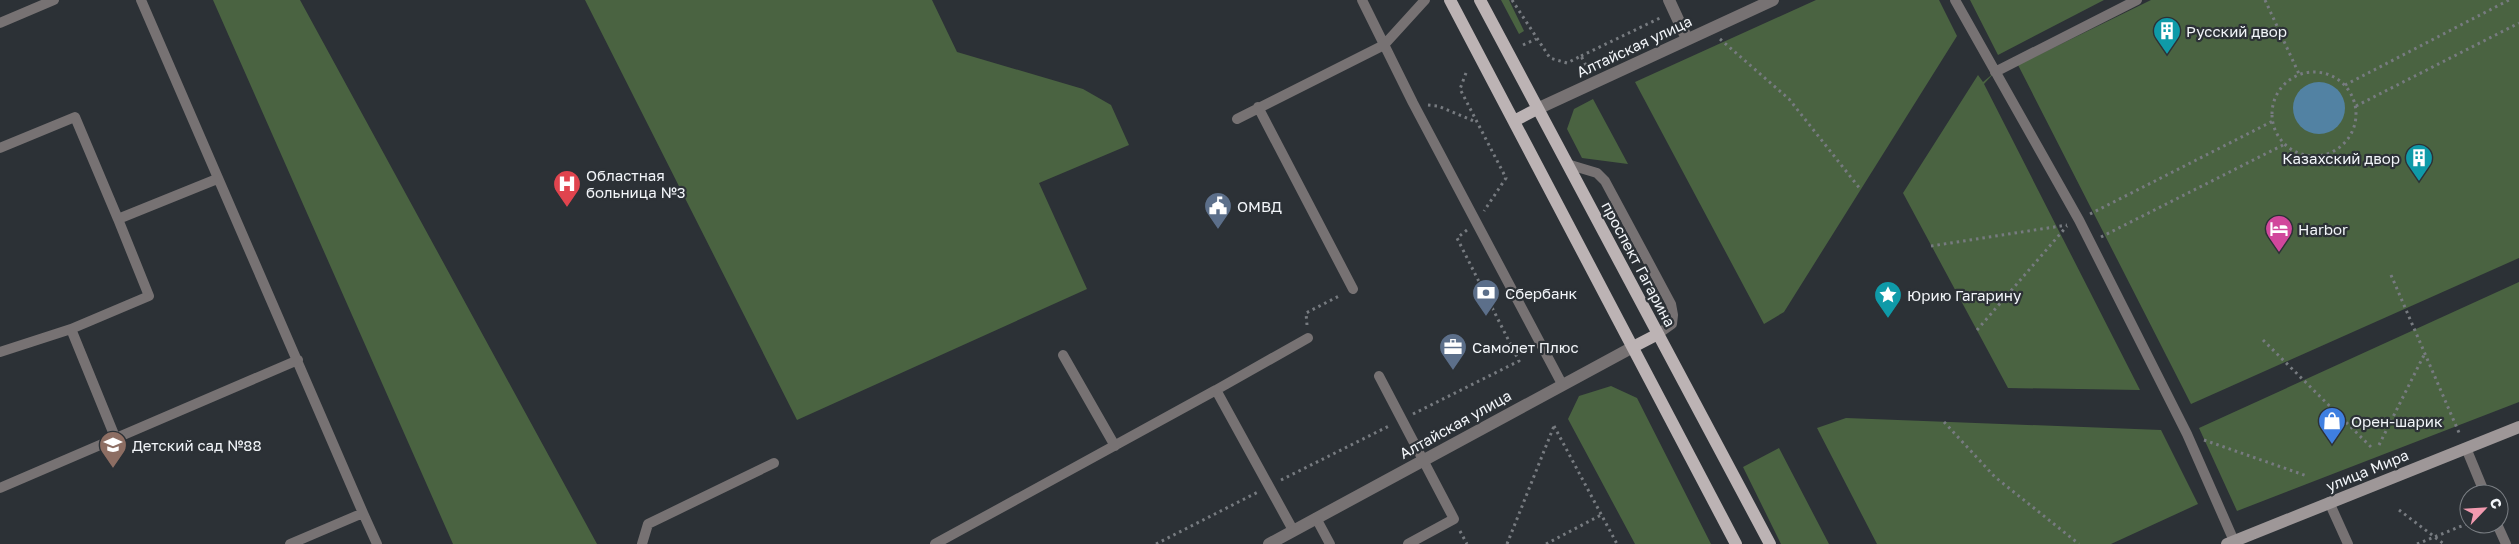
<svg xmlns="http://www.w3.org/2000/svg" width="2519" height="544" font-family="'Golos Text',sans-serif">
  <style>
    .green { fill: #4a6341 }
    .water { fill: #5282a3 }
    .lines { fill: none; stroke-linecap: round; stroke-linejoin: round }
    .path { stroke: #777b80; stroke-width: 3; stroke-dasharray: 2.5 4; stroke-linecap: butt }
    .service { stroke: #777273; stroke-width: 10 }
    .minor { stroke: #777273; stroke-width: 12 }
    .tertiary { stroke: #777273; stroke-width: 12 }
    .secondary { stroke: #9e9798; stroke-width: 12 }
    .primary { stroke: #bcb3b4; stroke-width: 12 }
    .labels { text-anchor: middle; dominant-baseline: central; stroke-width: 4.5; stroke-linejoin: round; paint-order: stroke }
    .poi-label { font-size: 15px; fill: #f2f5f9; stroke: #2c3136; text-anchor: start }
    .street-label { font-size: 15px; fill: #f2f5f9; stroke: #2c3136 }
  </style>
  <rect width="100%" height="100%" fill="#2c3136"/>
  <path class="green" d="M213 0H300L597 544H453Z
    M585 0H932L957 52 1083 89 1111 105 1129 145 1039 183 1087 289 797 420Z
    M1501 0H1509L1524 31 1519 34Z
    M1816 0H1939L1957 36 1784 312 1764 324 1635 82Z
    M1970 0H2104L1998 55Z
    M2151 0H2519V258L2191 404 2018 65Z
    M1995 72 1984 84 2140 390 2008 388 1903 193 1978 75 1983 82Z
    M1593 99 1628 164 1582 158 1567 129 1574 109Z
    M2519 282V402L2237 511 2199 428Z
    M1611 386 1637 398 1711 544H1635L1568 419 1579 396Z
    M1846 418 2161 430 2198 504 2111 544H1877L1817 428Z
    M1779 448 1829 544H1781L1743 467Z"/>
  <path class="water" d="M2293 108a26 26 0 1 1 52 0a26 26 0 1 1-52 0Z"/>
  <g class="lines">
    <path class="path" d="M1512 0 1550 58 1567 63 1581 56 1588 69
      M2265 0 2299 74
      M1720 39 1789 99 1861 190
      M1523 45 1536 39
      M1581 56 1662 17
      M2272 114a42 42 0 1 1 84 0a42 42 0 1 1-84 0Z
      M1466 73 1460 89 1506 178 1484 211
      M2345 85 2509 0
      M1428 105 1438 106 1476 122
      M2356 106 2519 23
      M2090 214 2273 121
      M2101 237 2285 144
      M1931 246 2067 225
      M2391 275 2460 435
      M1307 325 1306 313 1341 295
      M1977 330 2067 226
      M2263 340 2372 448
      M1413 414 1519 361 1457 238 1467 230
      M1944 422 1995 477 2079 544
      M1554 426 1617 544
      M2204 440 2307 476
      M2379 445 2425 353
      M1281 480 1389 426
      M2399 510 2444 544
      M1460 531 1467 544
      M1156 544 1258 492
      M1507 544 1554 426
      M1546 544 1601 515
      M2417 544 2469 523"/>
    <path class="service" d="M141 0 363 513
      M1362 0 1413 103 1562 384
      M1955 0 2079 220 2187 434 2234 541
      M0 23 54 0
      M1995 72 2137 0
      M1258 107 1353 289
      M1237 119 1384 45 1425 0
      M0 148 75 117 118 219
      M1567 164 1597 173 1605 181 1671 304 1673 315 1672 324 1658 334
      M71 329 115 437
      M0 352 71 329 149 296 118 219 217 179
      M1063 355 1115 446
      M1379 376 1454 519 1408 544
      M2466 448 2485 494
      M0 488 298 360
      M2329 502 2348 544
      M1316 518 1330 544
      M2497 524 2506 544
      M1293 530 1216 390 1308 338
      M290 544 363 513 377 544
      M642 544 648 524 774 463
      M935 544 1216 390"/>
    <path class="minor" d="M1669 0 1687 39
      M1269 544 1633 347"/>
    <path class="tertiary" d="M1537 109 1773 0"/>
    <path class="secondary" d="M2227 544 2519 427"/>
    <path class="primary" d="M1450 0 1736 544
      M1480 0 1770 544
      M1514 121 1537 109
      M1633 347 1658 334"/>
  </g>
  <defs>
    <symbol id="building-pin" viewBox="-11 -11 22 30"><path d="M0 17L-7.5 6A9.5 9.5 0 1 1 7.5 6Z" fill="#0f9aa8" stroke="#2c3136"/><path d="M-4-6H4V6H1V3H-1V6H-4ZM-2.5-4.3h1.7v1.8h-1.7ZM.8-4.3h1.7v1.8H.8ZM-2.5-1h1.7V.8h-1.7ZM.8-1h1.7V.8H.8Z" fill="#fff"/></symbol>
    <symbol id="hospital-pin" viewBox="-11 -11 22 30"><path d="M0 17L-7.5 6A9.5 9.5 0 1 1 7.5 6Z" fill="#e0444e" stroke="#2c3136"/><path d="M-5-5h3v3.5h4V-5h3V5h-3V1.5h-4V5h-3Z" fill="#fff"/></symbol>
    <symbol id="civic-pin" viewBox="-11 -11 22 30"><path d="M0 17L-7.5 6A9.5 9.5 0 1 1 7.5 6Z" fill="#5c6f8a" stroke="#2c3136"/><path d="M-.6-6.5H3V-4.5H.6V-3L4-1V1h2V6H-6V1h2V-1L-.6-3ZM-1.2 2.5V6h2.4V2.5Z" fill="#fff"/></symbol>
    <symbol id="hotel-pin" viewBox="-11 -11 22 30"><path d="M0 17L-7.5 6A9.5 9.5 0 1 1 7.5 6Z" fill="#d1479c" stroke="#2c3136"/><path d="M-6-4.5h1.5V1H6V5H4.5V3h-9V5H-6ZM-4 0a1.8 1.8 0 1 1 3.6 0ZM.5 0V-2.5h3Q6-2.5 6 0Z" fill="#fff"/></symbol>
    <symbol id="bank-pin" viewBox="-11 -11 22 30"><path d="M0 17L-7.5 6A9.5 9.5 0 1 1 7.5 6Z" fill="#5c6f8a" stroke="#2c3136"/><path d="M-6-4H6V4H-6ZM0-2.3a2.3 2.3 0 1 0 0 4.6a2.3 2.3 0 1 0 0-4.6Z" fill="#fff"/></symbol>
    <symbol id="sight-pin" viewBox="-11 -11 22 30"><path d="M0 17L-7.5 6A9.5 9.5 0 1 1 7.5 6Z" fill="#0f9aa8" stroke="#2c3136"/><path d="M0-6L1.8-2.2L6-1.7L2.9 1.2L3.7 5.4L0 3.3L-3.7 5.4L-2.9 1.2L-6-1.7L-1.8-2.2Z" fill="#fff"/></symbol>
    <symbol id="office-pin" viewBox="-11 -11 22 30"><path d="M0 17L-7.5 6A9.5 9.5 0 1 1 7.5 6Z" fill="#5c6f8a" stroke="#2c3136"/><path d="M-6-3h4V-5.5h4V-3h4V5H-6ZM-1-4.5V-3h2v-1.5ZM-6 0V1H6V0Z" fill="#fff"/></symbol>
    <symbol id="shop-pin" viewBox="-11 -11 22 30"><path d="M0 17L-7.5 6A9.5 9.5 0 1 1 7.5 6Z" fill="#3f7fe0" stroke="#2c3136"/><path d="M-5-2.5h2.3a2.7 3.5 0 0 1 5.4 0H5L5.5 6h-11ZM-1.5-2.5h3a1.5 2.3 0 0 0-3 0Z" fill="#fff"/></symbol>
    <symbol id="school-pin" viewBox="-11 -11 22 30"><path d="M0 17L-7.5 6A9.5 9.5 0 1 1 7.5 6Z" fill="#8d6e63" stroke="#2c3136"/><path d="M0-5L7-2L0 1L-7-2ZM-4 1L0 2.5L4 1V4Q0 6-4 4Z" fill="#fff"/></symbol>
  </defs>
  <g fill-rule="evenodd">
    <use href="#building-pin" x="2151" y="15" width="32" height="43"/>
    <use href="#building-pin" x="2403" y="142" width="32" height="43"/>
    <use href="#hospital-pin" x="551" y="168" width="32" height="43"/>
    <use href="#civic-pin" x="1202" y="190" width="32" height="43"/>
    <use href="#hotel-pin" x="2263" y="213" width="32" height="43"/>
    <use href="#bank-pin" x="1470" y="277" width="32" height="43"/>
    <use href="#sight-pin" x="1872" y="279" width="32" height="43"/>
    <use href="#office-pin" x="1437" y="331" width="32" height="43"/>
    <use href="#shop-pin" x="2316" y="405" width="32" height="43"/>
    <use href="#school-pin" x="97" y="429" width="32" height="43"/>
  </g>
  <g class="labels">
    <g class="poi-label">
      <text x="2186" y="31">Русский двор</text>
      <text x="2400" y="158" text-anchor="end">Казахский двор</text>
      <text x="586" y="175">Областная<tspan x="586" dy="17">больница №3</tspan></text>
      <text x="1237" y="206">ОМВД</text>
      <text x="2298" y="229">Harbor</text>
      <text x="1505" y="293">Сбербанк</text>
      <text x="1907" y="295">Юрию Гагарину</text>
      <text x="1472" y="347">Самолет Плюс</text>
      <text x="2351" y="421">Орен-шарик</text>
      <text x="132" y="445">Детский сад №88</text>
    </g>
    <g class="street-label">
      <text transform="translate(1634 46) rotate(-25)">Алтайская улица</text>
      <text transform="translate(1639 264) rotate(62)">проспект Гагарина</text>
      <text transform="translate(1455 424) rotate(-29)">Алтайская улица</text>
      <text transform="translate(2367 470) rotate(-22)">улица Мира</text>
    </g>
  </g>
  <g transform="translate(2484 509) rotate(65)"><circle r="24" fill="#2c3136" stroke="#7b7f84"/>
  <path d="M0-4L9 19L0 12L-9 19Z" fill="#f29aaf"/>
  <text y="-8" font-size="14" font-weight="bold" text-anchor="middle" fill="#f2f5f9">С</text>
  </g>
</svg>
